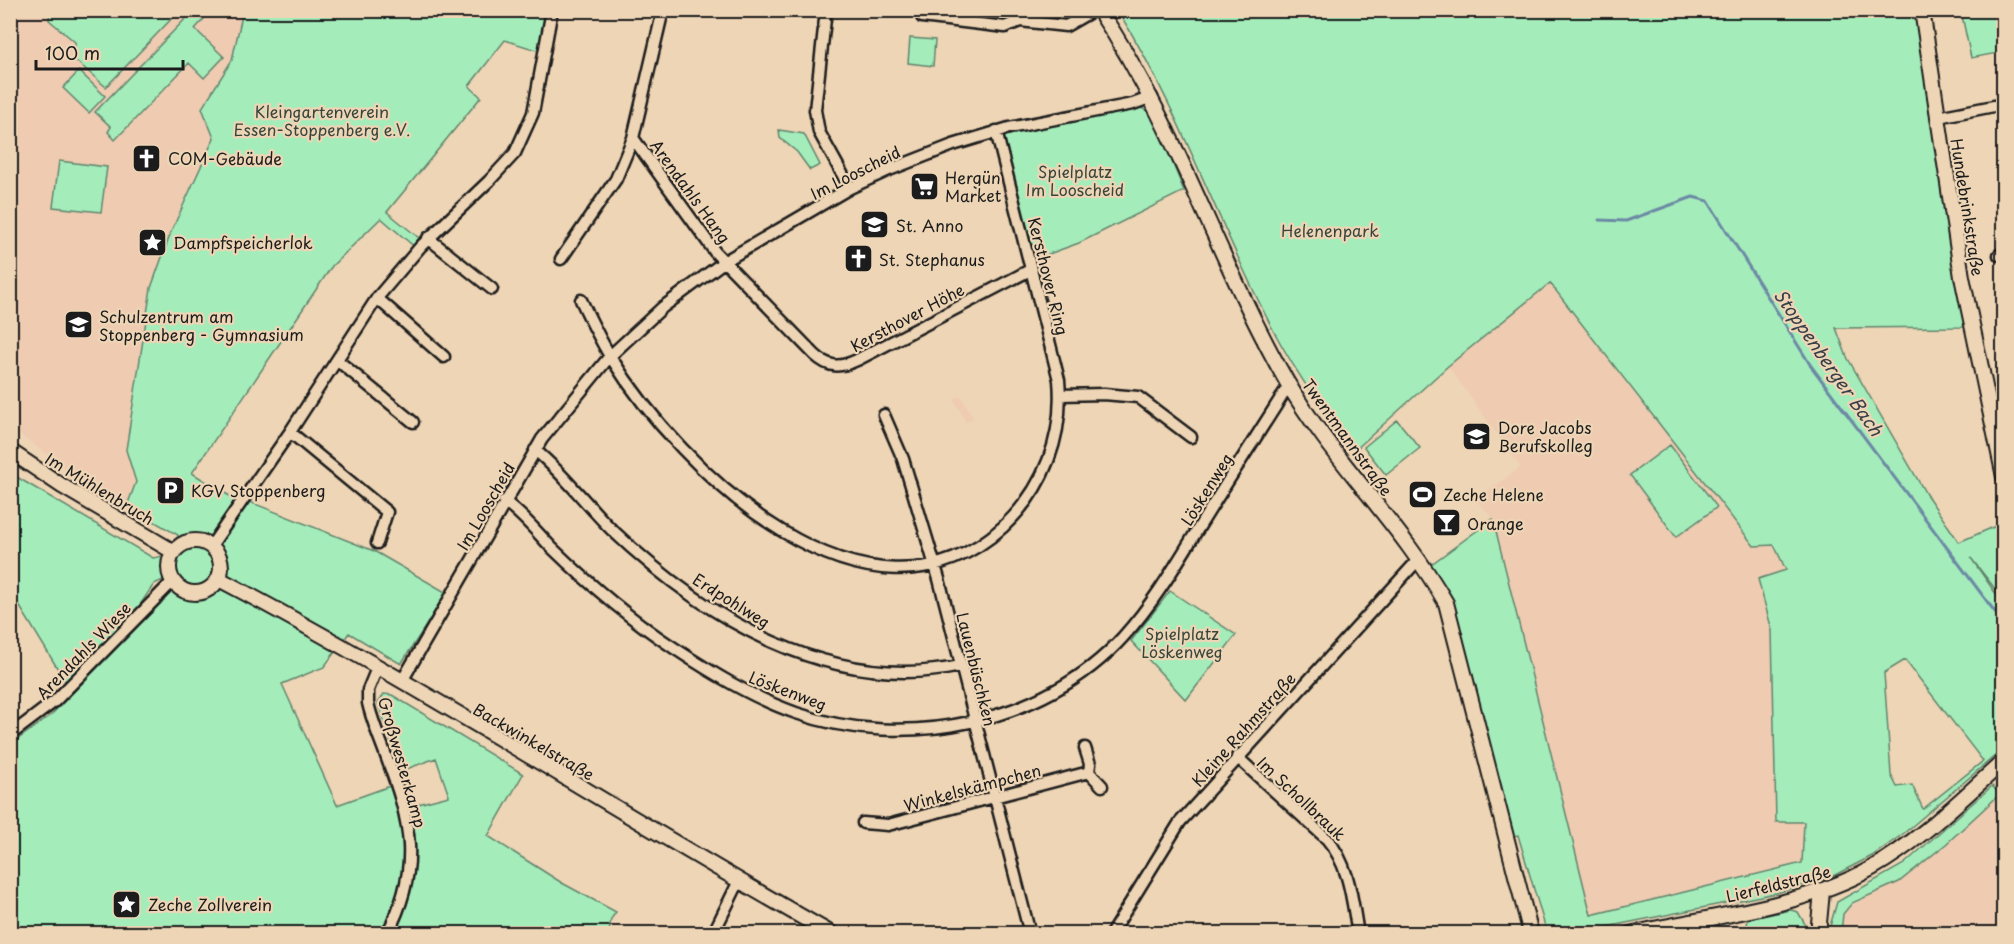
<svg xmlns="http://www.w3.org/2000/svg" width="2014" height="944" font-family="'Playpen Sans',sans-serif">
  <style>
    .built { fill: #eecbb1 }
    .green { fill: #a4edbb; stroke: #60846c; stroke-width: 1.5; fill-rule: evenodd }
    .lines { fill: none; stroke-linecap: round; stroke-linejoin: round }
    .stream { stroke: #6c89a4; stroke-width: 3 }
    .street-casing { stroke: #1c1c1c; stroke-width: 15 }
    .secondary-casing { stroke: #1c1c1c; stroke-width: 18 }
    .street { stroke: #eed5b5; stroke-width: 10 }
    .secondary { stroke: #eed5b5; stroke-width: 14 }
    .labels { text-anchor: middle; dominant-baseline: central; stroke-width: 4.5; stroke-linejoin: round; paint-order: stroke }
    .park-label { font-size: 16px; fill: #37463c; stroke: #eed5b5 }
    .poi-label { font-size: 16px; fill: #1c1c1c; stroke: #eed5b5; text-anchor: start }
    .street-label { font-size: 16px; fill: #1c1c1c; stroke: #eed5b5 }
    .water-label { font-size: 18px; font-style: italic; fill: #374049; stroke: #eed5b5 }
  </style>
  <rect width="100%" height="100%" fill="#eed5b5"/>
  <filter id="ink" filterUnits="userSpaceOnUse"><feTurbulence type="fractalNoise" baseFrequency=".0167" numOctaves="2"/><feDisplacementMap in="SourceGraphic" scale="12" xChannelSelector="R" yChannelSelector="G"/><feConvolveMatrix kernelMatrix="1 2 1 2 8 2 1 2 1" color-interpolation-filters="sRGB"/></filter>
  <g filter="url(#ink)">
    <path class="built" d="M11 11H50V20L75 42 106 87 179 11H243L232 60 202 108 214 138 171 232 151 288 126 450 136 482 127 506 72 473 11 428Z
      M1550 283 1645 408 1774 545 1786 570 1758 579 1772 630 1776 822 1804 821 1802 863 1591 915 1494 519 1476 500 1521 467 1448 366Z
      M961 396 973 418 966 422 954 399Z
      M2003 777V933L1841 934 1843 914 1847 908 1899 882 1946 844 2000 794 1992 786Z"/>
    <path class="green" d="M194 10 211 11 195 29 224 57 204 78 189 63 115 140 108 132 111 127 95 112Z
      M50 11V10L179 11 106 87 75 60V42L49 20Z
      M243 11H551L543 52 505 40 469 86 481 97 387 212 424 242 417 249 381 218 332 266 192 473 241 503 245 500 374 551 447 593 401 664 349 633 324 667 282 684 337 805 390 786 399 809 449 796 436 758 401 771 378 703 384 694 392 695 523 774 488 836 562 883 616 912 611 919 609 933H11L10 745 50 716 164 600 173 581 170 564 178 535 127 506 136 482 126 450 151 288 171 232 214 138 202 108 232 60Z
      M1118 11H1920L1967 327 1836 328 1847 357 1926 494 1959 542 2003 523V599L1971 558 2003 604V749L1903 834 1872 856 1831 877 1776 893 1576 933H1547L1518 835 1512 836 1459 643 1426 568 1493 519 1591 915 1802 863 1804 822H1776L1772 630 1758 579 1786 570 1774 545 1754 546 1550 283 1448 366 1354 451C1320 408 1289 363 1265 314 1214 213 1178 107 1118 11ZM1905 660 1983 761 1923 809 1912 785 1897 787 1891 775 1884 673Z
      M1961 11H2003V52L1971 58Z
      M910 38 935 40 933 66 908 63Z
      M79 71 105 96 89 113 63 88Z
      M1141 108 1152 113 1184 191 1079 243 1035 259 1004 136Z
      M779 130 804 134 820 165 810 170 797 152 780 138Z
      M59 161 107 167 101 212 53 207Z
      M1397 420 1420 448 1386 475 1364 447Z
      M1670 445 1717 507 1676 537 1630 475Z
      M10 473 153 558 163 556 166 565 163 580 154 584 127 624 67 684 11 592Z
      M1170 591 1236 635 1186 700 1131 641Z
      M1992 786 2000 794 1946 844 1899 882 1852 903 1843 914 1841 933H1828L1837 902 1904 864Z
      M1791 910 1798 912 1805 924V933H1746L1748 919Z"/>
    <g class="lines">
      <path class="stream" d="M1599 220 1626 221 1693 197 1708 201 1811 366 2004 624"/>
      <defs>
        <path id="street" d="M826 10 815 110 819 132 850 188
          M922 17 1005 27 1020 21 1066 26 1094 10
          M1938 117 2004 104
          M633 138 715 252 815 355C829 368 840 368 857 360L1032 269
          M428 238 492 289
          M1999 255H2004
          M561 259 616 179 633 138 663 10
          M377 298 444 357
          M581 300C590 319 599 338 610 356 681 471 867 651 1003 527 1044 489 1064 436 1059 380L996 131
          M337 360 413 422
          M1060 395 1104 394 1138 397 1191 437
          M884 415 903 459 939 579 1030 934
          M290 432 387 512 377 543
          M535 450C563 473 585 503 611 529 705 618 828 694 961 666
          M504 501C522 514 536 531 551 547 589 584 630 619 674 648 712 673 753 698 796 713 904 751 1045 724 1123 637 1154 603 1177 563 1201 524 1230 477 1260 431 1289 385
          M211 546 290 432 377 298 421 246 489 181 515 153 533 113 552 10
          M377 668 368 690V703C372 721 380 739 386 756 411 822 422 868 387 934
          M402 681 542 439 610 356 663 307 725 261 850 188 889 170 953 145 1009 128 1133 104 1152 97
          M10 735 55 701 173 581
          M1085 748 1090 764 1089 772 1102 786
          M1237 757 1327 839C1350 866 1352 900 1358 934
          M863 823 888 825 1089 772
          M713 934 739 881
          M1111 934 1180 822 1418 560"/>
        <path id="secondary" d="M1099 10C1177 126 1218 262 1287 382 1333 461 1401 524 1446 603L1531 934
          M1922 10 1962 277 2004 477
          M10 451 62 486 174 552
          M169 567a26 26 0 1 1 52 0a26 26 0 1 1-52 0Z
          M219 579C428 689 626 818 832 934
          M1630 934C1707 917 1803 907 1872 868 1920 841 1962 798 2004 761
          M1818 934 1822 891"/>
      </defs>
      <use href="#street" class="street-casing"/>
      <use href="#secondary" class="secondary-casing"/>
      <use href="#street" class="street"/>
      <use href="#secondary" class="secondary"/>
    </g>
  </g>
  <defs>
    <symbol id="church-square" viewBox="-11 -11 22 22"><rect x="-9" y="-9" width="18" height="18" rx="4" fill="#1c1c1c" stroke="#eed5b5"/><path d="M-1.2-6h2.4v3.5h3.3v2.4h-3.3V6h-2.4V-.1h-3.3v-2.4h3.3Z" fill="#fff"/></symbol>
    <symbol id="supermarket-square" viewBox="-11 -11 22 22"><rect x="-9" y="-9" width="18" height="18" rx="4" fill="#1c1c1c" stroke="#eed5b5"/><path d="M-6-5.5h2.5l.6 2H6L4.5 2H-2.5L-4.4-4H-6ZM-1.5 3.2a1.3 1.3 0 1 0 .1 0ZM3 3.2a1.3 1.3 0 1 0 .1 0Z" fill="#fff"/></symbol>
    <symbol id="school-square" viewBox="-11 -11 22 22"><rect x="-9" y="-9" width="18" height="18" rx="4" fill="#1c1c1c" stroke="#eed5b5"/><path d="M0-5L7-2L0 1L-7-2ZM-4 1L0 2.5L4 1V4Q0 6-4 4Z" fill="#fff"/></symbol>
    <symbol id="sight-square" viewBox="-11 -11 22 22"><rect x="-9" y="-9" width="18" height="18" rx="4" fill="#1c1c1c" stroke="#eed5b5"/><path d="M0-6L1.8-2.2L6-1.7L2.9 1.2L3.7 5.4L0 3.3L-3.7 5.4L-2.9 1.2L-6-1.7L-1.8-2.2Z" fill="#fff"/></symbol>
    <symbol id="university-square" viewBox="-11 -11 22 22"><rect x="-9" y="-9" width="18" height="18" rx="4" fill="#1c1c1c" stroke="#eed5b5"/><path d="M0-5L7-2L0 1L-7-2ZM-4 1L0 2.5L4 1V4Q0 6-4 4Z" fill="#fff"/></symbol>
    <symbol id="parking-square" viewBox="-11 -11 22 22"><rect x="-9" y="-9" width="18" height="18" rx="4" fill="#1c1c1c" stroke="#eed5b5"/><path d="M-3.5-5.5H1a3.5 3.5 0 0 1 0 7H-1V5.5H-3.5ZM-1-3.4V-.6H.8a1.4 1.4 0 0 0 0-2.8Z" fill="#fff"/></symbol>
    <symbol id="stadium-square" viewBox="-11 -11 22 22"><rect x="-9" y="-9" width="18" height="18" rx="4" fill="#1c1c1c" stroke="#eed5b5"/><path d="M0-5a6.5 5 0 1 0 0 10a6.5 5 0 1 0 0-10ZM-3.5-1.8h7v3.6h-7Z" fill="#fff"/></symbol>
    <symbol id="bar-square" viewBox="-11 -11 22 22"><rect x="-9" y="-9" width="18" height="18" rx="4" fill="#1c1c1c" stroke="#eed5b5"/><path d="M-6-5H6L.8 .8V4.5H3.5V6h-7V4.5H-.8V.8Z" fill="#fff"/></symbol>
  </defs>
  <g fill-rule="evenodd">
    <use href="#church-square" x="130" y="142" width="33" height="33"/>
    <use href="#supermarket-square" x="908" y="170" width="33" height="33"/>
    <use href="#school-square" x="858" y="208" width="33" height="33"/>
    <use href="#sight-square" x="136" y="226" width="33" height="33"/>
    <use href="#church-square" x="842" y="242" width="33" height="33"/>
    <use href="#school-square" x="62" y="308" width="33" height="33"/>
    <use href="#university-square" x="1460" y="420" width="33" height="33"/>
    <use href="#parking-square" x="154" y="474" width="33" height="33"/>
    <use href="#stadium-square" x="1406" y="478" width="33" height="33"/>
    <use href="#bar-square" x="1430" y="506" width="33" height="33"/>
    <use href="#sight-square" x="110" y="888" width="33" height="33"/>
  </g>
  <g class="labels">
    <g class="park-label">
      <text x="322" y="111">Kleingartenverein<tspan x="322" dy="18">Essen-Stoppenberg e.V.</tspan></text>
      <text x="1075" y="171">Spielplatz<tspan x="1075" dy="18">Im Looscheid</tspan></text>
      <text x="1330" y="230">Helenenpark</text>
      <text x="1182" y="633">Spielplatz<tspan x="1182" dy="18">Löskenweg</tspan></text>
    </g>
    <g class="poi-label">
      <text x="168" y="158">COM-Gebäude</text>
      <text x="945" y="177">Hergün<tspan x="945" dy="18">Market</tspan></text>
      <text x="896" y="225">St. Anno</text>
      <text x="173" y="242">Dampfspeicherlok</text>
      <text x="879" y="259">St. Stephanus</text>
      <text x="99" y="316">Schulzentrum am<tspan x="99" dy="18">Stoppenberg - Gymnasium</tspan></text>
      <text x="1498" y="427">Dore Jacobs<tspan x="1498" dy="18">Berufskolleg</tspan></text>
      <text x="191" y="490">KGV Stoppenberg</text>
      <text x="1443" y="494">Zeche Helene</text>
      <text x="1467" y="523">Orange</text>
      <text x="148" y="904">Zeche Zollverein</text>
    </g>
    <g class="street-label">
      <text transform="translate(855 172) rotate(-27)">Im Looscheid</text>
      <text transform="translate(691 191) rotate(54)">Arendahls Hang</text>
      <text transform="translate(1968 207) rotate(81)">Hundebrinkstraße</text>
      <text transform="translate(1049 276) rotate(76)">Kersthover Ring</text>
      <text transform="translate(907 317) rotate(-28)">Kersthover Höhe</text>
      <text transform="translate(1348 437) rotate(54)">Twentmannstraße</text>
      <text transform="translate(100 488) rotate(31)">Im Mühlenbruch</text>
      <text transform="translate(1206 489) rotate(-58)">Löskenweg</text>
      <text transform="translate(485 506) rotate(-60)">Im Looscheid</text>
      <text transform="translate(732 600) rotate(32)">Erdpohlweg</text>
      <text transform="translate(83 650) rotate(-46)">Arendahls Wiese</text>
      <text transform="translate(977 669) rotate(76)">Lauenbüschken</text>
      <text transform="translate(788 690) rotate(21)">Löskenweg</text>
      <text transform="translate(1243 729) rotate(-48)">Kleine Rahmstraße</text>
      <text transform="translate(534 741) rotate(30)">Backwinkelstraße</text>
      <text transform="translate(403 762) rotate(74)">Großwesterkamp</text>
      <text transform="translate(972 787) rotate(-15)">Winkelskämpchen</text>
      <text transform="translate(1302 798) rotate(43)">Im Schollbrauk</text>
      <text transform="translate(1778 883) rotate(-14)">Lierfeldstraße</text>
    </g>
    <g class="water-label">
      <text transform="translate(1829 362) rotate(55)">Stoppenberger Bach</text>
    </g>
  </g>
  <rect width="2014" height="944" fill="none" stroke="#eed5b5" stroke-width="36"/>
  <rect x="18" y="18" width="1978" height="908" fill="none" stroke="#1c1c1c" stroke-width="2" filter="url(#ink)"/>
  <path d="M36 60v9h147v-9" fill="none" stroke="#1c1c1c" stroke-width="3"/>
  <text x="45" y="60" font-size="18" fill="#1c1c1c" stroke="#eed5b5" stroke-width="4.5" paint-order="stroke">100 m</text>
</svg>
